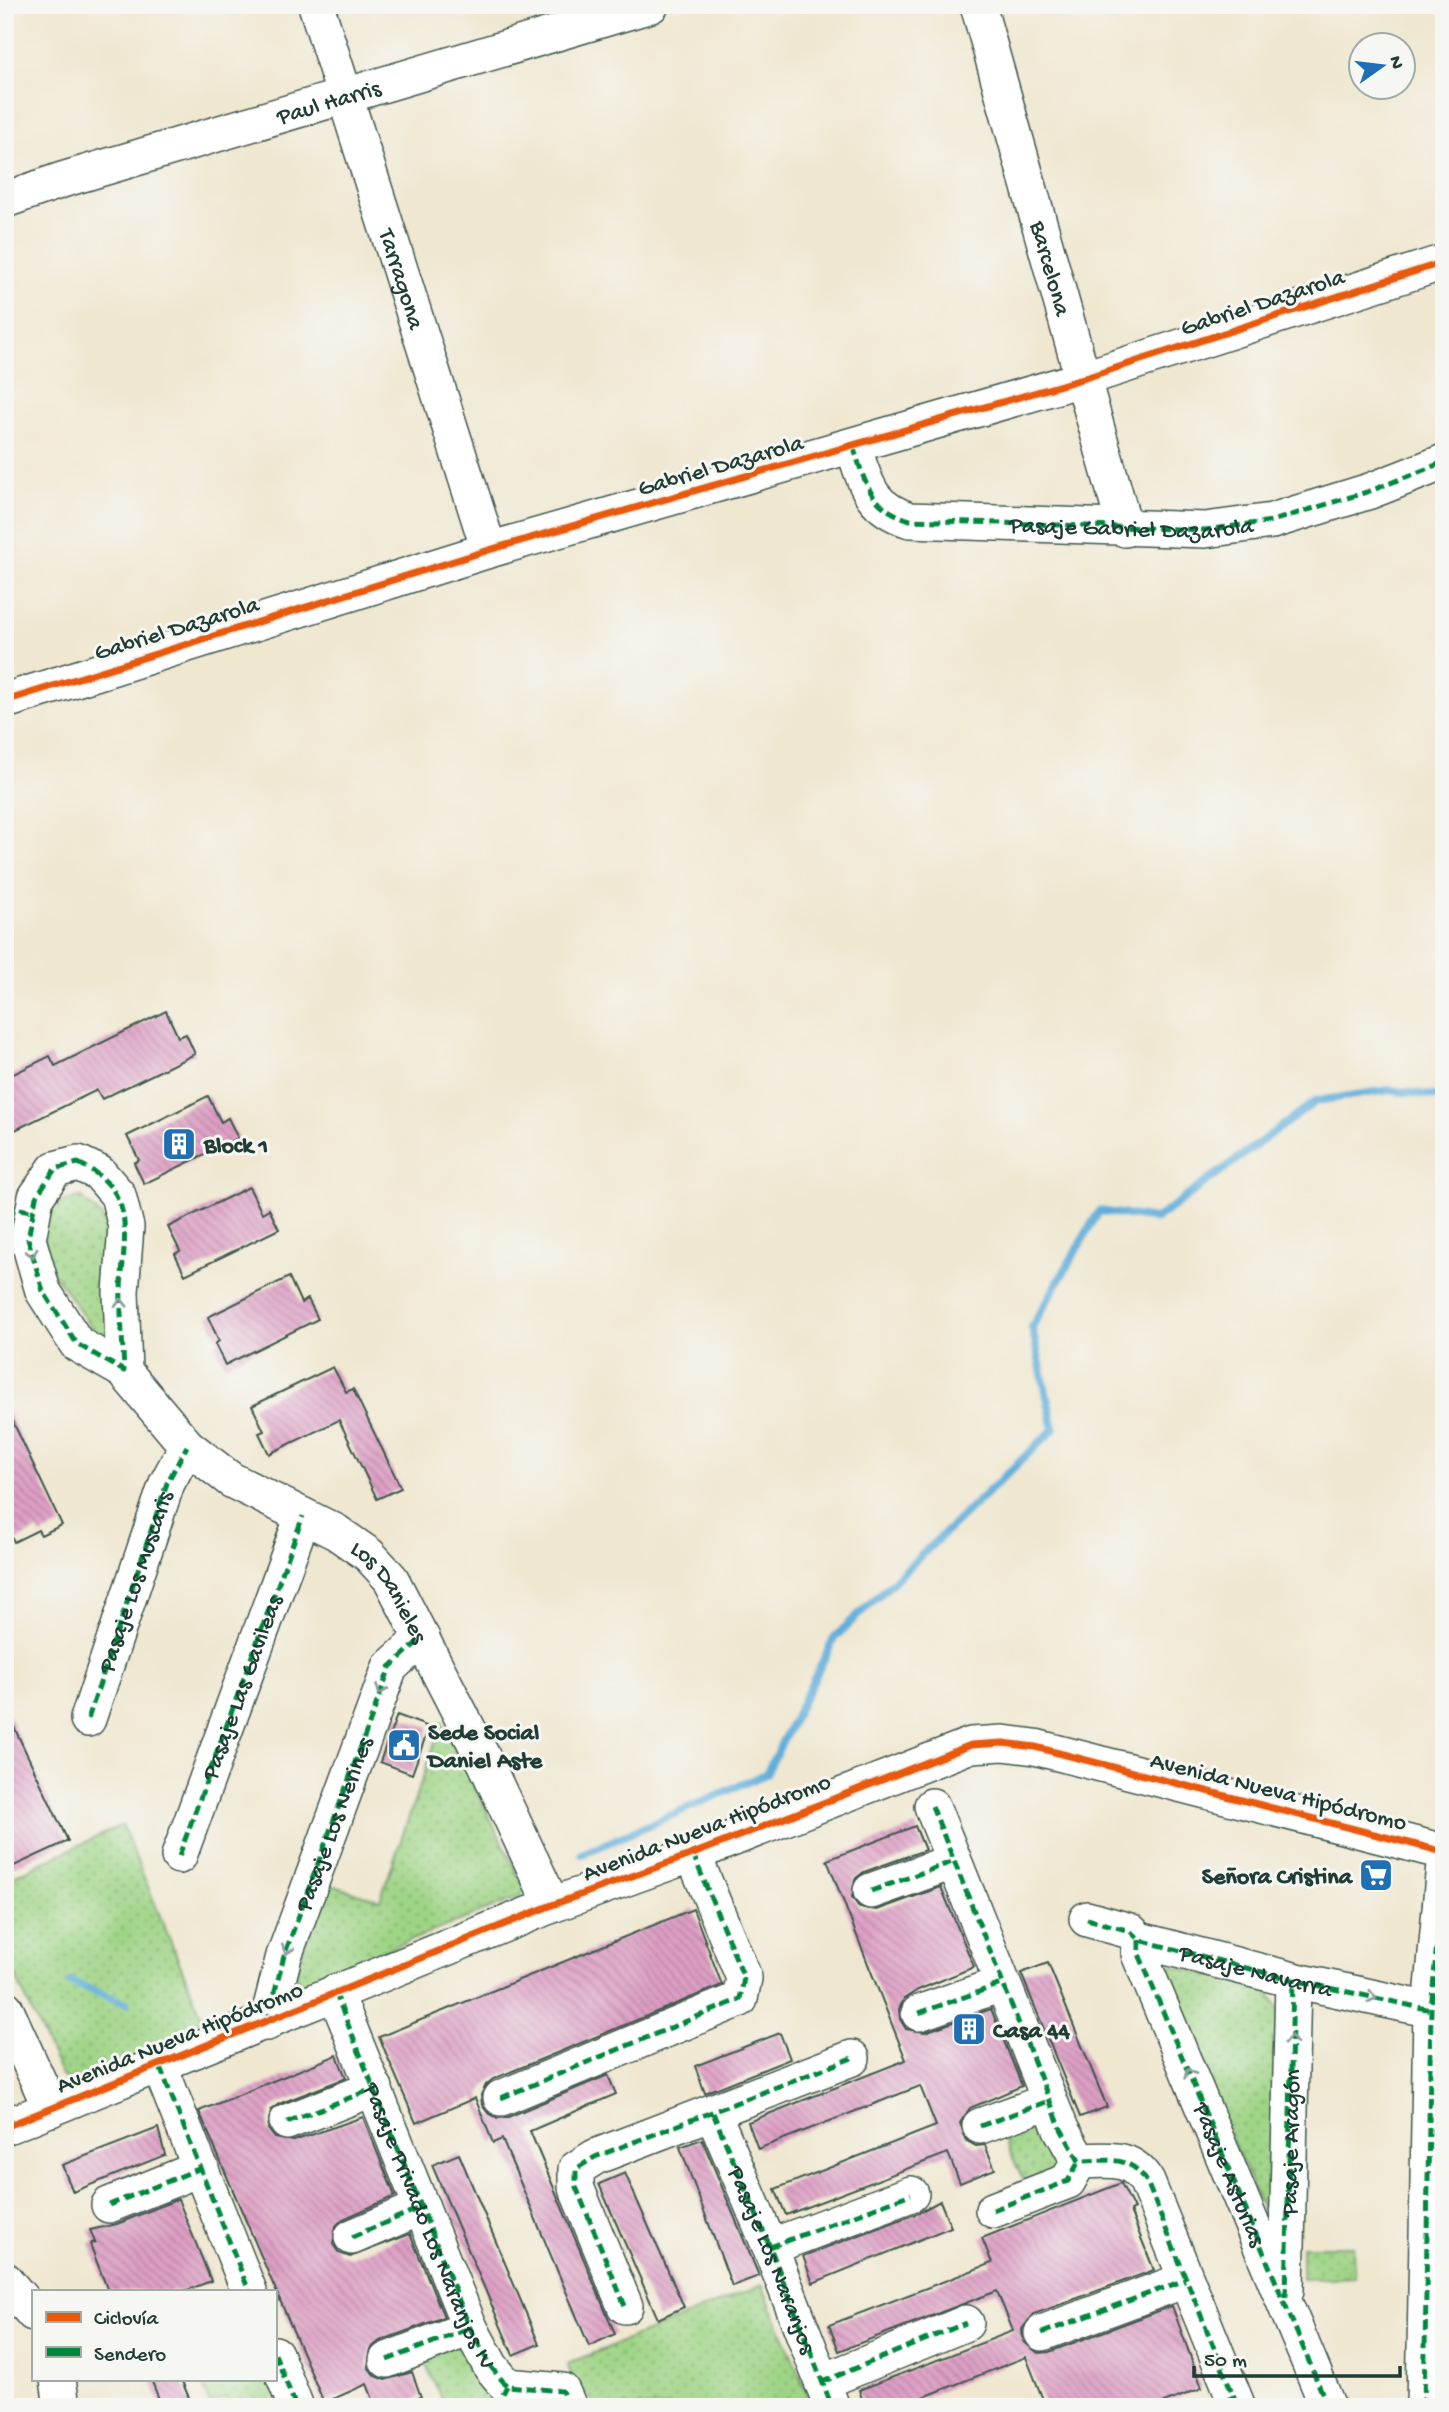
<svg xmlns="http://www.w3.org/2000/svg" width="1449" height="2412" font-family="'Gochi Hand',sans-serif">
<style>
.grass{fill:url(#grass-dots);stroke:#5e885c;stroke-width:2}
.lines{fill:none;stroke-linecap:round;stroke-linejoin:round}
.stream{stroke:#61aeda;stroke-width:8}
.building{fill:url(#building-back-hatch)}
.minor-casing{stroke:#3e564b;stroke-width:38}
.minor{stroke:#fff;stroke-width:35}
.quiet{stroke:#00873e;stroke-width:5;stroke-dasharray:10 5;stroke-linecap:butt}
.cycleway-casing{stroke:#f6f6f2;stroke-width:11}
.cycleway{stroke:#e8590c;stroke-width:7}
.oneway{stroke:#8f9e9a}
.labels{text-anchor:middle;stroke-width:6;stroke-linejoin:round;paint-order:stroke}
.street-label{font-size:24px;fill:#1f3d34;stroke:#f6f6f2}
.poi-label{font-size:24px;font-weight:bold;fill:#1f3d34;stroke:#f6f6f2;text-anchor:start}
</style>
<defs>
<pattern id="grass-dots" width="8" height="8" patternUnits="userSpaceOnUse" patternTransform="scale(1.75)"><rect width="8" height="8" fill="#9ed485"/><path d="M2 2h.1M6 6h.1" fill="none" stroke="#80ad6e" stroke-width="1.8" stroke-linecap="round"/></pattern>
<pattern id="building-back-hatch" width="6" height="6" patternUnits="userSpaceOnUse" patternTransform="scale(1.75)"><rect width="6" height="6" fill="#de9fc5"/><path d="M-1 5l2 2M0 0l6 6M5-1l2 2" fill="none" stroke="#b383a1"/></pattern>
</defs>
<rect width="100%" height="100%" fill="#f6f6f2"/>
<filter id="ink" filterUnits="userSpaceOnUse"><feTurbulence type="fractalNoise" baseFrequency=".0143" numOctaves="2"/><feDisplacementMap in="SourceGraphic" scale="14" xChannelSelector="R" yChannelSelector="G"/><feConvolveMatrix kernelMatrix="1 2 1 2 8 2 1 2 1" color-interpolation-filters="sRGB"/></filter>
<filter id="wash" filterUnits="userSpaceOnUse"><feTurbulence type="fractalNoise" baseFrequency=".00686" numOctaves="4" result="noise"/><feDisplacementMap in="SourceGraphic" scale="28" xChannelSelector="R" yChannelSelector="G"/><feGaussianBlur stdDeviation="1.57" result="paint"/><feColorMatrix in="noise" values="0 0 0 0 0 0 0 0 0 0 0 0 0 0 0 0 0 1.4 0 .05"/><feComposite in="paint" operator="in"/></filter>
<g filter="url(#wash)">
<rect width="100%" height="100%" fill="#efe7d0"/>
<g class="grass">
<path d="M81,1197l29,28 3,107 -13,8 -48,-69 -9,-39 10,-27z"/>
<path d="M442,1722l83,166 -5,9 -220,87 -5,-8 30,-93 55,17z"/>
<path d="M122,1825l88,211 -138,47 -10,-7 -57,-122v-74z"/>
<path d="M1169,1965l97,24 14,22 -3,233 -116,-268z"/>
<path d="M1041,2113l23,58 -39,14 -25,-56z"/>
<path d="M1302,2246h51l1,31 -52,2z"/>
<path d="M762,2285l51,122h-228l-18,-43z"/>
<path d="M466,2341l26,52 -6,14h-41l-23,-52z"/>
<path d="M200,2379h73l11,28h-55l-3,-9 -16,6z"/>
</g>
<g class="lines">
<g class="stream">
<path d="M582,1854l184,-80 69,-137 219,-208 -22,-102 67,-116 57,8 160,-118 73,-11 55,7"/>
<path d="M70,1982l56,21"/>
</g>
</g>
<g id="blocks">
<g class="building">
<path d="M166,1011l12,26 8,-3 9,20 -93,45 -5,-9 -92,45v-57l45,-22 5,10z"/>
<path d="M208,1096l13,26 7,-4 10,20 -94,46 -10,-21 5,-3 -12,-24z"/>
<path d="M249,1187l13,26 7,-4 10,20 -94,46 -10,-21 5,-3 -12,-24z"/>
<path d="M289,1277l12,26 7,-4 10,20 -93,46 -10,-21 4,-3 -11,-24z"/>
<path d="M333,1367l13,25 7,-3 48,99 -24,11 -38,-79 -70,34 -10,-21 5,-2 -12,-25z"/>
<path d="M5,1405l57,120 -21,10 -3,-5 -24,12 -9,-19z"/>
<path d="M5,1708l63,133 -56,26 -7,-14z"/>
<path d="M397,1715l32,12 -17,47 -32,-12z"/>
<path d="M915,1826l10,24 -61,22 -9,7 -3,18 7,10 18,3 64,-23 33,80 -56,23 -14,9 -5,10 1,10 6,10 19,3 66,-23 31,77 -52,22 -10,15 7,18 9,5 9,-1 10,24 -35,14 -12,-30 -162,62 -11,-26 161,-63 -16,-40 -162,63 -10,-27 158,-62 -79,-200z"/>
<path d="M693,1909l29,76 -229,94 -7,6 -5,10 1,10 6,8 10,5 10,-1 100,-42 8,19 -86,37 85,203 -26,12 -87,-207 -9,4 -18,-45 -59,25 -37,-86z"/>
<path d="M1048,1963l59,144 -27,10 -59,-144z"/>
<path d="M780,2033l10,26 -85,34 -10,-27z"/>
<path d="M337,2055l9,23 -67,26 -8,6 -3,19 7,9 19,3 69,-24 32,79 -52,23 -7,7 -3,18 6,9 11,4 60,-23 34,83 -64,24 -9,7 -3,19 7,9 10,4 27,-8 9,25 -26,10h-19l-9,-23 -43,19 -125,-292z"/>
<path d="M158,2128l7,27 -92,37 -11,-27z"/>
<path d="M702,2139l57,137 -27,10 -52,-139z"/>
<path d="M459,2154l80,190 -26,11 -81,-190z"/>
<path d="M625,2173l59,134 -26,12 -59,-135z"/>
<path d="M1121,2183l13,26 -4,2 24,59 -120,44 -12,15 1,12 15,12 11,-1 123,-46 30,82 -48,19h-108l-20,-50 -128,50h-33l-6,-17 154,-59 -16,-40 -158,60 -10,-26 163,-62 -10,-25z"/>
<path d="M178,2199l33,82 -26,10h-77l-18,-47 5,-2 -5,-12 27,-6z"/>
<path d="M940,2201l11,26 -138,56 -10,-27 115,-43z"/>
<path d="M151,2379h30l12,28h-31z"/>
</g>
</g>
</g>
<g filter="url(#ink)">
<use href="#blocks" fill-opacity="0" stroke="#3e564b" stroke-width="2"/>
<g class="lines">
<g class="minor-casing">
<g id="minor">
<path id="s1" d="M316,5l173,545"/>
<path id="s2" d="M978,5l147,524"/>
<path id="s3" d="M5,200l57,-20 589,-175"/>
<path d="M853,446c13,38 16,61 57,74l295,10 67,-9 98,-30 74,-29"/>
<path d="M5,701l484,-151 593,-171 362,-117"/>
<path id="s4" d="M124,1371l-3,-79 5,-65 -8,-32 -19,-22 -21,-10 -23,6 -19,28 -8,42 15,52 34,53 47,27 63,75 44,34 105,52 33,23 22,24 94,183 67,143"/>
<path d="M88,1719l79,-236 20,-37"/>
<path d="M932,1806l129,323 18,32c29,0 51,-7 68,21l91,225"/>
<path id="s5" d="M179,1856l124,-340"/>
<path d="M871,1891l81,-29"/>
<path id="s6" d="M1087,1919l43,12 9,9 154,40 138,30"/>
<path id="s7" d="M1139,1940v14l189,453"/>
<path d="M335,1992l135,336 21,39 16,19 55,5 7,16"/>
<path d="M5,2008l46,101"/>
<path d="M919,2013l82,-29"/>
<path d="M267,2023l17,-67 106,-289 32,-29"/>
<path d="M160,2067l89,224"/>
<path d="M501,2098l239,-99 4,-21 -51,-124"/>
<path d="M713,2113l57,134 62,160"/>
<path d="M287,2122l88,-34"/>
<path d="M980,2126l69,-25"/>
<path d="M5,2127l547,-222 141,-51 278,-109 32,-2 32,4 409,105"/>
<path d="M109,2205l92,-37"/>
<path d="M993,2210l75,-29 11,-20"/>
<path d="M352,2237l70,-30"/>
<path d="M770,2247l141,-53"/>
<path d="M5,2280l28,33"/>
<path id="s8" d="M1286,2290l7,-310"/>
<path d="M625,2306l-49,-119v-18l19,-12 257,-99"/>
<path d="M1042,2333l143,-53"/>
<path d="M275,2354l21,53"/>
<path d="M387,2360l83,-32"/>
<path d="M58,2379l4,28"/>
<path d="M822,2382l144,-59"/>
<path d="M1424,2407l7,-397 13,-146"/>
</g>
</g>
<use href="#minor" class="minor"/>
<g class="quiet">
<path id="s9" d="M853,446c13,38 16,61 57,74l295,10 67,-9 98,-30 74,-29"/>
<path d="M78,1163c60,28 46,71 43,126 -1,27 2,55 3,82l-47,-27 -34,-53 -15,-52 8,-42 19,-28z"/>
<path d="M5,1206l30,6"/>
<path id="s10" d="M88,1719l79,-236 20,-37"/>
<path d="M932,1806l129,323 18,32c29,0 51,-7 68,21l91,225"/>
<path d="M179,1856l124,-340"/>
<path d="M871,1891l81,-29"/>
<path d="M1087,1919l43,12 9,9 154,40 138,30"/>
<path d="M1139,1940v14l189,453"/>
<path id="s11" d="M335,1992l135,336 21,39 16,19 55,5 7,16"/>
<path d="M919,2013l82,-29"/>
<path id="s12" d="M267,2023l17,-67 106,-289 32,-29"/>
<path d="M160,2067l89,224"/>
<path d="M501,2098l239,-99 4,-21 -51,-124"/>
<path id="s13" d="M713,2113l57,134 62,160"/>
<path d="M287,2122l88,-34"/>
<path d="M980,2126l69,-25"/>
<path d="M109,2205l92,-37"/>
<path d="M993,2210l75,-29 11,-20"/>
<path d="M352,2237l70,-30"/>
<path d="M770,2247l141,-53"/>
<path d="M1286,2297l7,-317"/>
<path d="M625,2306l-49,-119v-18l19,-12 257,-99"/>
<path d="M1042,2333l143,-53"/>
<path d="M275,2354l21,53"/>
<path d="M387,2360l83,-32"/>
<path d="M822,2382l144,-59"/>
<path d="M496,2407l11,-21"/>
<path d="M1210,2407l24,-10"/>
<path d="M1424,2407l7,-397 13,-146"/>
</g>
<g class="cycleway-casing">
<g id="cycleway">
<path d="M5,701l484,-151 593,-171 362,-117"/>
<path d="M5,2127l547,-222 141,-51 278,-109 32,-2 32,4 409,105"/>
</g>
</g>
<use href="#cycleway" class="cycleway"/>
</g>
<defs><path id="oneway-chevron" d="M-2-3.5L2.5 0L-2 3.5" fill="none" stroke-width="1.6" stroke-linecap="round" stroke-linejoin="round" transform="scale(1.75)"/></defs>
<g class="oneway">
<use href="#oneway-chevron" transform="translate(32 1253) rotate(75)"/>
<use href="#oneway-chevron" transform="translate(121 1303) rotate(-92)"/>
<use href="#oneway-chevron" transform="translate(381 1690) rotate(111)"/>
<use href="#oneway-chevron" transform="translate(287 1950) rotate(109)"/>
<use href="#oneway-chevron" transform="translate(1372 1997) rotate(12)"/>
<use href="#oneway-chevron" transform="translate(1291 2040) rotate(-89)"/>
<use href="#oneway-chevron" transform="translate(1189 2073) rotate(-113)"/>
</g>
</g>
<defs>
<g id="building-square" transform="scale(1.75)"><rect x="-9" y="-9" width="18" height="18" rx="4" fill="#1f6fb2" stroke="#f6f6f2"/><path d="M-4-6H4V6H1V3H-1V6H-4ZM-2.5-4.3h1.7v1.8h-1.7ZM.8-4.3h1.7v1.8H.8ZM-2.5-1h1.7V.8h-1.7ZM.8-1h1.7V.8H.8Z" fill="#fff"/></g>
<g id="civic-square" transform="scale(1.75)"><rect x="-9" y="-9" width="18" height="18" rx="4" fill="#1f6fb2" stroke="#f6f6f2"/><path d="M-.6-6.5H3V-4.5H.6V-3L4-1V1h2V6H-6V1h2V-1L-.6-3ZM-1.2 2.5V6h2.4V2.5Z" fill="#fff"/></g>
<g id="supermarket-square" transform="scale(1.75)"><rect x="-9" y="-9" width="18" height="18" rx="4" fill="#1f6fb2" stroke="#f6f6f2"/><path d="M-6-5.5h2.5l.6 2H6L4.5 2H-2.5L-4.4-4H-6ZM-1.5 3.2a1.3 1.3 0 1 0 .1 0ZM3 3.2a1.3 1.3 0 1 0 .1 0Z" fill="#fff"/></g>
</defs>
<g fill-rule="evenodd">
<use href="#building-square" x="179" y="1144"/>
<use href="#civic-square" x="404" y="1745"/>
<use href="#supermarket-square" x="1376" y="1875"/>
<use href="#building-square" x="969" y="2029"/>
</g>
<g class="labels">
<g class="street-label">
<text dy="8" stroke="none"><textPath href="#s3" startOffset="338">Paul Harris</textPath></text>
<text dy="8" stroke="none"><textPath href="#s2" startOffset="273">Barcelona</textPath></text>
<text dy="8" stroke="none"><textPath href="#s1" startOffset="287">Tarragona</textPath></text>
<text transform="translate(1262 301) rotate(-18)" y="8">Gabriel Dazarola</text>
<text transform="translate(720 464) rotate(-16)" y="8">Gabriel Dazarola</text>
<text dy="8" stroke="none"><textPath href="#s9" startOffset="320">Pasaje Gabriel Dazarola</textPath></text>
<text transform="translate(176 627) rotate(-17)" y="8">Gabriel Dazarola</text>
<text dy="8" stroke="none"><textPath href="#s10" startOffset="145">Pasaje Los Muscaris</textPath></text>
<text dy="8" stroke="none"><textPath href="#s4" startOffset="854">Los Danieles</textPath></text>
<text dy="8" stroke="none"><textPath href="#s5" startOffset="180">Pasaje Las Gavileas</textPath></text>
<text transform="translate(1279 1790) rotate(14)" y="8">Avenida Nueva Hipódromo</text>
<text dy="8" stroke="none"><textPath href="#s12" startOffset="210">Pasaje Los Nerines</textPath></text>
<text transform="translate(706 1826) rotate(-21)" y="8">Avenida Nueva Hipódromo</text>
<text dy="8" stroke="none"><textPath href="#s6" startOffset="178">Pasaje Navarra</textPath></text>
<text transform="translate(179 2036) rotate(-22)" y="8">Avenida Nueva Hipódromo</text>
<text dy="8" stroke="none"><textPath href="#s8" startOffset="147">Pasaje Aragón</textPath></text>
<text dy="8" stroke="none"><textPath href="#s7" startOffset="252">Pasaje Asturias</textPath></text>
<text dy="8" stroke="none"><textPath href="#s11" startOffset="252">Pasaje Privado Los Naranjos IV</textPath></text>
<text dy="8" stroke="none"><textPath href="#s13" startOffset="158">Pasaje Los Naranjos</textPath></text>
</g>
<g class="poi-label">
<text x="204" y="1152">Block 1</text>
<text x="428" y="1739">Sede Social<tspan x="428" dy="28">Daniel Aste</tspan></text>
<text x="1352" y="1883" text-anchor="end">Señora Cristina</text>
<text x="993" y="2037">Casa 44</text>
</g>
</g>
<rect width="1449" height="2412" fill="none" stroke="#f6f6f2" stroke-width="28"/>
<rect x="32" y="2290" width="245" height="91" fill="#f6f6f2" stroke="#a0aca6" stroke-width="2"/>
<rect x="46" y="2312" width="35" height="10" fill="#e8590c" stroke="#a0aca6" stroke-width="2"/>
<text x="94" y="2324" font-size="21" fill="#1f3d34">Ciclovía</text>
<rect x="46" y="2347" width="35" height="10" fill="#00873e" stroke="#a0aca6" stroke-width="2"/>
<text x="94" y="2360" font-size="21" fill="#1f3d34">Sendero</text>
<g transform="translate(1382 66) rotate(76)"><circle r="33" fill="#f6f6f2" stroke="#a0aca6" stroke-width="2"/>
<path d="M0-5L12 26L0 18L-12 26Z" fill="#1f6fb2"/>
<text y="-10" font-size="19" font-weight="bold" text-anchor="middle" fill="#1f3d34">N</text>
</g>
<path d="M1194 2366v10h206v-10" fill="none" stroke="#1f3d34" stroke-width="3.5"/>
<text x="1204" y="2366" font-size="21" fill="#1f3d34" stroke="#f6f6f2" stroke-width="5" paint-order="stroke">50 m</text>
</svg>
